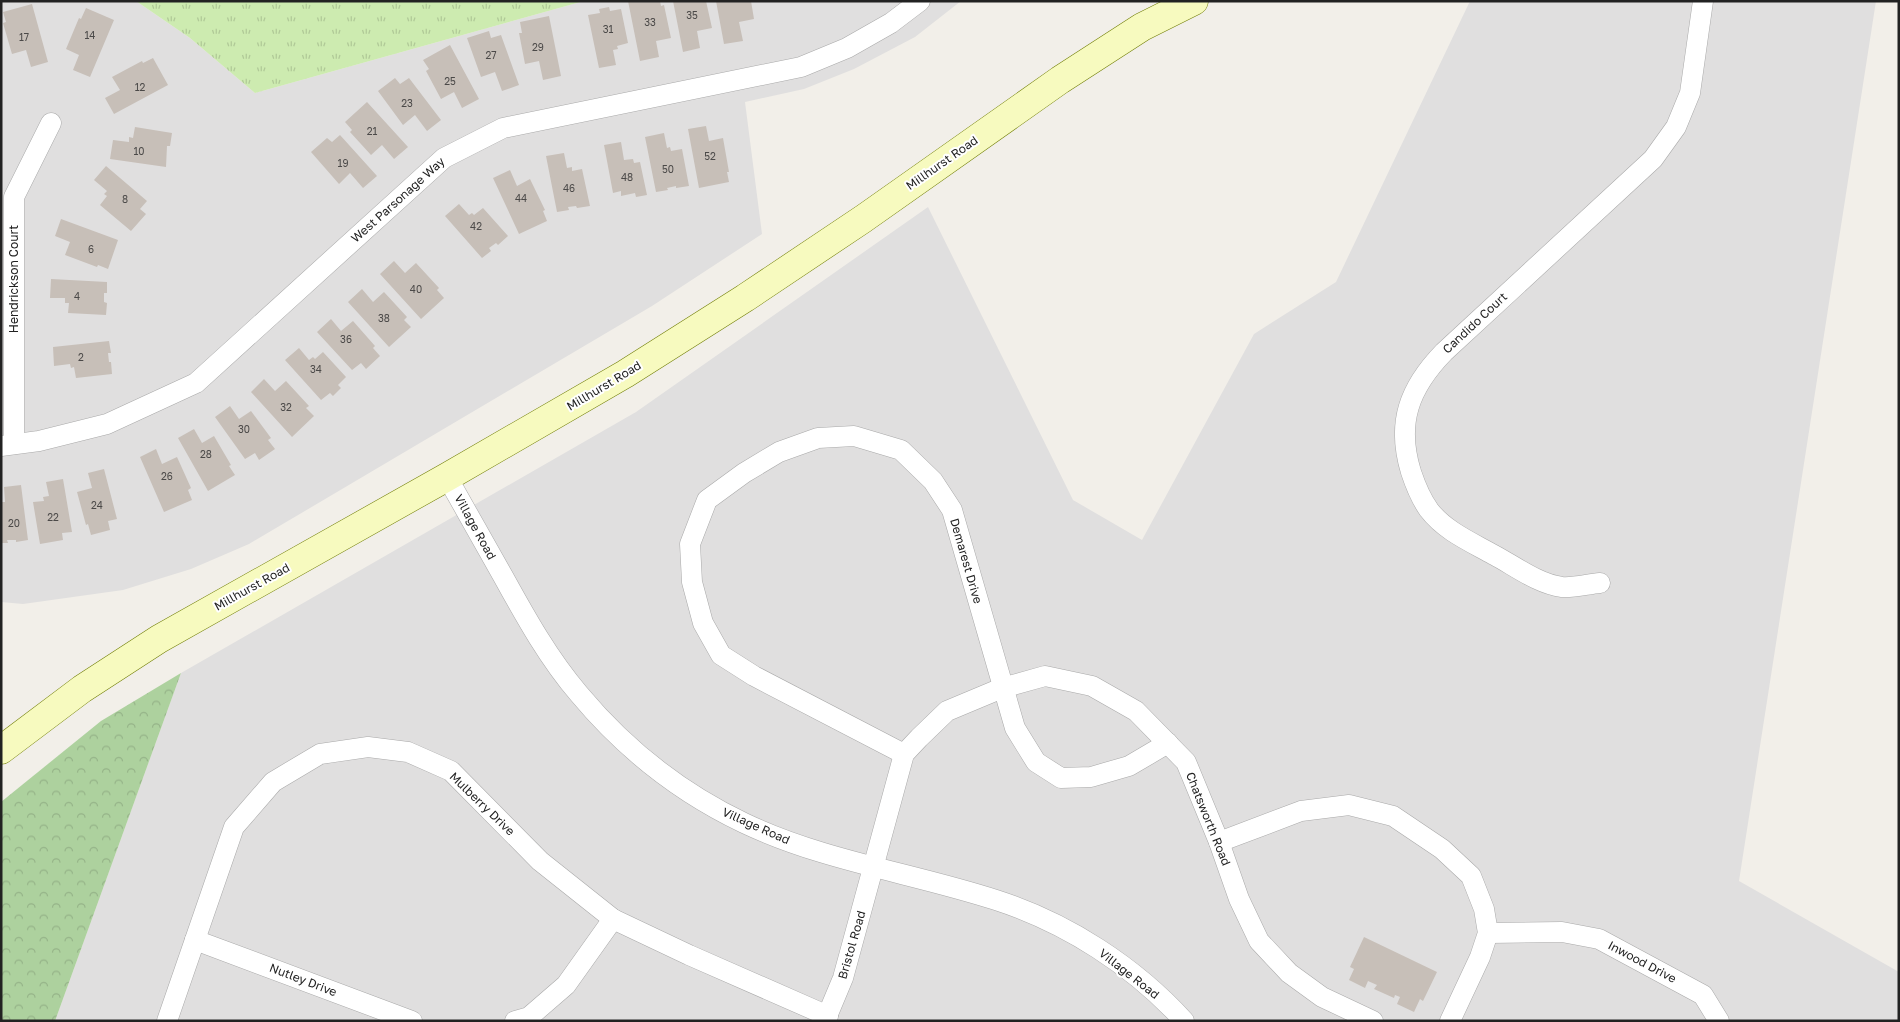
<svg xmlns="http://www.w3.org/2000/svg" width="1900" height="1022" font-family="'Golos Text',sans-serif">
<style>
.residential{fill:#e0dfdf}
.grass{fill:url(#grass-tufts)}
.forest{fill:url(#forest-crowns)}
.building{fill:#c7bfb8}
.lines{fill:none;stroke-linecap:round;stroke-linejoin:round}
.street-casing{stroke:#a9a9a9;stroke-width:21}
.secondary-casing{stroke:#707d05;stroke-width:29}
.street{stroke:#fff;stroke-width:20}
.secondary{stroke:#f7fabf;stroke-width:28}
.labels{text-anchor:middle;stroke-width:4;stroke-linejoin:round;paint-order:stroke}
.number-label{font-size:10px;fill:#4b4948}
.street-label{font-size:12px;fill:#222;stroke:#fff}
</style>
<defs>
<pattern id="grass-tufts" width="24" height="20" patternUnits="userSpaceOnUse" patternTransform="scale(1.25)"><rect width="24" height="20" fill="#cdebb0"/><path d="M3 7l-1-3M5 7V3M7 7l1-3M15 17l-1-3M17 17v-4M19 17l1-3" fill="none" stroke="#b0c997"/></pattern>
<pattern id="forest-crowns" width="20" height="18" patternUnits="userSpaceOnUse" patternTransform="scale(1.25)"><rect width="20" height="18" fill="#add19e"/><path d="M2 6a3 3 0 1 1 6 0M12 15a3 3 0 1 1 6 0" fill="none" stroke="#95b388"/></pattern>
</defs>
<rect width="100%" height="100%" fill="#f2efe9"/>
<g class="residential">
<path d="M1,1h135l54,37 65,55 329,-92h377l-46,36 -61,32 -50,20 -59,13 17,132 -110,72 -403,238 -58,25 -68,21 -100,14 -22,-2z"/>
<path d="M1470,1h406l-137,880 160,91v49h-1844l126,-348 455,-261 292,-205 145,293 69,40 112,-206 82,-52z"/>
</g>
<path class="grass" d="M136,1h448l-329,92 -65,-55z"/>
<path class="forest" d="M181,673l-126,348h-54v-219l100,-81z"/>
<g class="building">
<path d="M628,1h32l1,5 3,-1 7,33 -15,3 3,16 -19,4z"/>
<path d="M673,1h33l6,27 -15,3 3,17 -17,4z"/>
<path d="M716,1h35l3,18 -15,3 4,19 -19,3z"/>
<path d="M32,4l16,58 -17,5 -5,-17 -14,4 -9,-31 3,-1 -3,-10z"/>
<path d="M609,7l1,4 11,-2 7,34 -11,3 1,3 -5,1 3,15 -17,3 -11,-53 12,-2 -1,-4z"/>
<path d="M86,8l28,12 -24,57 -17,-7 6,-15 -13,-6 13,-31 2,1z"/>
<path d="M549,16l12,60 -18,4 -4,-19 -14,3 -6,-31h3l-2,-11z"/>
<path d="M489,31l2,7 10,-3 18,50 -17,6 -7,-19 -14,5 -14,-39z"/>
<path d="M450,45l29,54 -17,9 -8,-16 -13,7 -15,-28 3,-2 -6,-9z"/>
<path d="M153,58l15,27 -54,29 -9,-16 15,-8 -8,-13 30,-16 1,2z"/>
<path d="M395,78l5,6 9,-6 32,42 -14,11 -12,-16 -12,10 -25,-34z"/>
<path d="M367,102l41,45 -14,12 -12,-14 -11,10 -21,-23 2,-2 -7,-8z"/>
<path d="M706,126l3,15 14,-3 6,34h-2l2,10 -30,6 -11,-59z"/>
<path d="M135,127l37,6 -2,13h-3l-1,21 -56,-8 3,-19 16,2v-5l4,1z"/>
<path d="M664,133l3,15 3,-1 1,4 11,-2 7,37 -13,2v-2l-9,2 1,2 -12,2 -11,-55z"/>
<path d="M340,135l37,41 -14,12 -13,-15 -11,11 -28,-32 16,-14 5,4z"/>
<path d="M621,142l3,18 9,-1 1,4 6,-1 7,33 -11,2 -1,-4 -14,3v-5l-8,2 -9,-48z"/>
<path d="M564,153l3,15 5,-1v4l10,-2 8,37 -13,2 -1,-2 -8,1 1,3 -12,2 -11,-56z"/>
<path d="M106,166l41,35 -7,8 6,5 -15,17 -31,-26 7,-9 -3,-2 3,-3 -13,-11z"/>
<path d="M510,170l7,16 13,-7 15,31 -2,1 4,10 -28,13 -26,-56z"/>
<path d="M459,204l10,11 3,-2 2,2 9,-7 25,28 -10,9 -2,-2 -7,5 2,3 -9,7 -37,-42z"/>
<path d="M61,219l57,21 -10,29 -10,-4 -1,2 -32,-12 5,-13 -15,-6z"/>
<path d="M394,261l11,12 11,-10 23,25 -2,2 7,8 -23,21 -41,-45z"/>
<path d="M51,279l56,3v11h-3v9l3,1 -1,12 -38,-2 1,-10h-4v-5h-15z"/>
<path d="M362,289l11,13 11,-10 23,25 -3,3 7,7 -22,20 -41,-45z"/>
<path d="M331,319l10,12 12,-10 22,25 -2,2 7,8 -14,13 -5,-6 -9,7 -35,-38z"/>
<path d="M109,341l2,12h-3l1,9h2l1,12 -36,4 -2,-11 -3,1 -1,-4 -16,2 -1,-19z"/>
<path d="M299,348l10,12 4,-3 2,2 8,-7 23,25 -8,8 3,3 -8,8 -3,-3 -9,7 -36,-40z"/>
<path d="M264,379l11,12 11,-10 23,25 -3,2 8,8 -22,21 -41,-45z"/>
<path d="M230,406l9,13 12,-8 20,27 -3,2 7,9 -16,11 -4,-7 -10,6 -30,-42z"/>
<path d="M194,429l8,14 12,-7 17,29 -2,1 6,9 -27,16 -30,-53z"/>
<path d="M156,449l6,15 15,-7 14,31 -3,2 4,10 -28,12 -24,-55z"/>
<path d="M104,469l13,50 -9,2 2,9 -19,5 -3,-11 -2,1 -9,-33 15,-4 -4,-15z"/>
<path d="M63,479l9,53 -10,1 1,7 -23,4 -7,-42 11,-1 -1,-4 6,-1 -3,-14z"/>
<path d="M21,485l7,55 -12,2v-2h-9l1,3h-7v-41h4l-1,-15z"/>
<path d="M1364,937l73,35 -14,29 -3,-2 -6,13 -17,-8 3,-7 -5,-2 -1,3 -20,-9 3,-4 -9,-4 -3,7 -16,-8 5,-11 -4,-2z"/>
</g>
<g class="lines">
<g class="street-casing">
<g id="street">
<path d="M14,444v-247l37,-74"/>
<path d="M1,446l38,-5 68,-17 89,-41 248,-225 59,-30 298,-61 46,-19 44,-25 29,-22"/>
<path d="M447,477c19,34 38,67 57,101 22,40 45,81 75,116 45,54 102,99 165,129 80,38 169,50 252,77 71,23 138,66 188,121"/>
<path d="M1600,583c-12,1 -26,5 -38,4 -24,-3 -47,-21 -68,-32 -23,-13 -49,-24 -65,-45 -8,-11 -14,-26 -18,-38 -15,-49 -2,-84 33,-120l209,-193 23,-32 14,-34 13,-92"/>
<path d="M904,754l-150,-78 -33,-21 -18,-32 -11,-41 -2,-38 17,-44 37,-27 35,-21 39,-14 36,-2 47,14 32,31 19,29 63,218 21,34 25,16 30,-1 38,-11 39,-23"/>
<path d="M1219,842l82,-31 48,-6 44,11 49,33 29,27 13,33 4,24 -8,24 -30,64"/>
<path d="M1488,933l74,-1 37,7 104,56 16,26"/>
<path d="M195,940l217,81"/>
<path d="M167,1021l67,-194 39,-45 47,-28 48,-7 40,5 43,19 89,90 73,58 76,36 139,61"/>
<path d="M515,1021l14,-4 37,-32 47,-66"/>
<path d="M825,1021l18,-43 61,-224 15,-16 28,-27 55,-23 43,-12 47,10 44,25 50,51 33,80 20,57 20,42 30,32 33,24 51,24"/>
</g>
</g>
<g class="secondary-casing">
<path id="secondary" d="M1,750l81,-61 77,-50 288,-162 178,-103 120,-76 118,-79 197,-139 82,-53 52,-26"/>
</g>
<use href="#street" class="street"/>
<use href="#secondary" class="secondary"/>
</g>
<g class="labels">
<g class="number-label">
<text x="692" y="19">35</text>
<text x="650" y="26">33</text>
<text x="608" y="33">31</text>
<text x="90" y="39">14</text>
<text x="24" y="41">17</text>
<text x="538" y="51">29</text>
<text x="491" y="59">27</text>
<text x="450" y="85">25</text>
<text x="140" y="91">12</text>
<text x="407" y="107">23</text>
<text x="372" y="135">21</text>
<text x="139" y="155">10</text>
<text x="710" y="160">52</text>
<text x="343" y="167">19</text>
<text x="668" y="173">50</text>
<text x="627" y="181">48</text>
<text x="569" y="192">46</text>
<text x="521" y="202">44</text>
<text x="125" y="203">8</text>
<text x="476" y="230">42</text>
<text x="91" y="253">6</text>
<text x="416" y="293">40</text>
<text x="77" y="300">4</text>
<text x="384" y="322">38</text>
<text x="346" y="343">36</text>
<text x="81" y="361">2</text>
<text x="316" y="373">34</text>
<text x="286" y="411">32</text>
<text x="244" y="433">30</text>
<text x="206" y="458">28</text>
<text x="167" y="480">26</text>
<text x="97" y="509">24</text>
<text x="53" y="521">22</text>
<text x="14" y="527">20</text>
</g>
<g class="street-label">
<text transform="translate(942 163) rotate(-35)" y="4">Millhurst Road</text>
<text transform="translate(398 200) rotate(-42)" y="4">West Parsonage Way</text>
<text transform="translate(14 279) rotate(-90)" y="4">Hendrickson Court</text>
<text transform="translate(1475 323) rotate(-43)" y="4">Candido Court</text>
<text transform="translate(604 386) rotate(-31)" y="4">Millhurst Road</text>
<text transform="translate(475 527) rotate(61)" y="4">Village Road</text>
<text transform="translate(966 561) rotate(74)" y="4">Demarest Drive</text>
<text transform="translate(252 587) rotate(-29)" y="4">Millhurst Road</text>
<text transform="translate(482 804) rotate(44)" y="4">Mulberry Drive</text>
<text transform="translate(1208 819) rotate(68)" y="4">Chatsworth Road</text>
<text transform="translate(756 826) rotate(24)" y="4">Village Road</text>
<text transform="translate(852 945) rotate(-74)" y="4">Bristol Road</text>
<text transform="translate(1642 962) rotate(28)" y="4">Inwood Drive</text>
<text transform="translate(1129 974) rotate(38)" y="4">Village Road</text>
<text transform="translate(303 980) rotate(21)" y="4">Nutley Drive</text>
</g>
</g>
<rect width="1900" height="1022" fill="none" stroke="#222222" stroke-width="5"/>
</svg>
